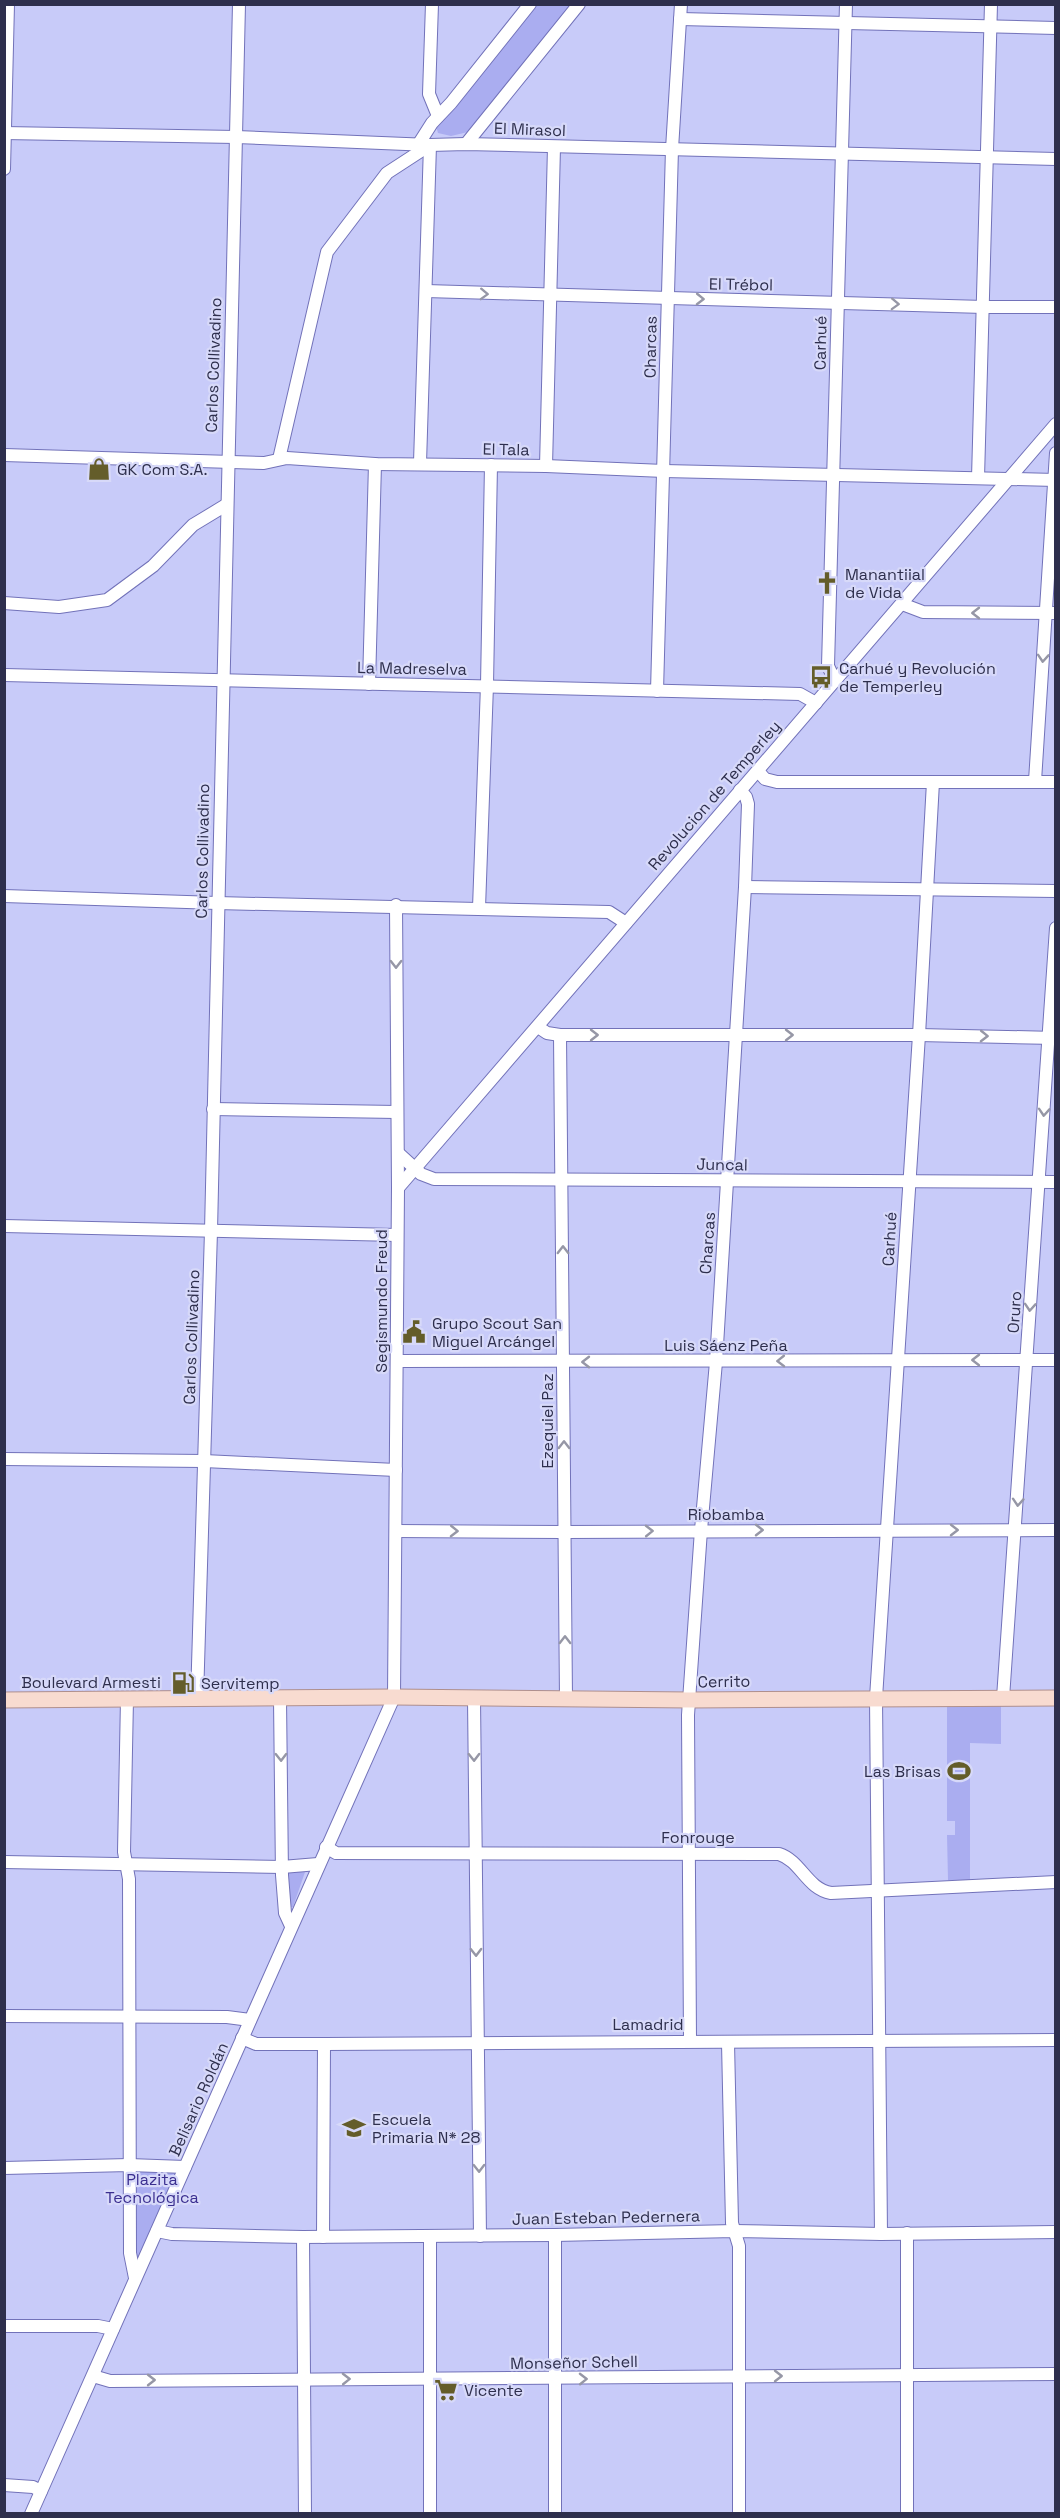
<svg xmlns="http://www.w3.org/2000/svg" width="1060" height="2518" font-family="'Space Grotesk',sans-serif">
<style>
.green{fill:#aaadf0}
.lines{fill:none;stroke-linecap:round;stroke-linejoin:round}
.minor-casing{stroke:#7272b9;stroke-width:14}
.major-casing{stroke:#af8f8d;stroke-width:17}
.minor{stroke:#fff;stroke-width:12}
.major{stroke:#f8dbd0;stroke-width:15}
.oneway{stroke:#9697a6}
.labels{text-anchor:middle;stroke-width:4.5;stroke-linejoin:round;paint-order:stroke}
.street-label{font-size:16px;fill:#2e2f4d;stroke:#d7d9f9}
.poi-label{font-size:16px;fill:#2e2f4d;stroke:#d7d9f9;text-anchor:start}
.park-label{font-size:16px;fill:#3b2f90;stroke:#d7d9f9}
</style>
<rect width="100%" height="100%" fill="#c8cbf9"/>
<g class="green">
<path d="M533,5h39l-104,127 -17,4 -13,-3 -2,-7z"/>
<path d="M1001,1704v40l-31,-1v137h-22l-1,-45h8v-14h-8v-116z"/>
<path d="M288,1872h17l-12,35h-3z"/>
<path d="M129,2165l56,2 -50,111z"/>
</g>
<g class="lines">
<g class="minor-casing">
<g id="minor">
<path d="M432,4l-3,90 9,22"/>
<path d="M680,19l376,9"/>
<path d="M4,133l232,4 194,8 36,-1 590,15"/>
<path d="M466,144l113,-140"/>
<path d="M418,145l14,-22 19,-20 79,-99"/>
<path d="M4,169l4,-165"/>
<path d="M426,291l558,16h72"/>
<path d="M4,455l260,8 23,-5 88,6 171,2 118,5 392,9"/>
<path d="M279,459l48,-207 60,-79 43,-28"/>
<path d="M420,463l10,-318"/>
<path d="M546,466l8,-319"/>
<path d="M978,478l13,-474"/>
<path d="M4,603l55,4 48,-7 46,-34 40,-41 33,-20"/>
<path d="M902,604l21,8 133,1"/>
<path d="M4,675l796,19 16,9"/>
<path d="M835,681l-7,-15 18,-662"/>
<path d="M369,684l6,-220"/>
<path d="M657,691l15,-542 9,-145"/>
<path d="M758,771l7,8 12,3h279"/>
<path d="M1035,781l21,-328"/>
<path d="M745,887l311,4"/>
<path d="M4,896l213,7 392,9 17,11"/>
<path d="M479,908l8,-223 4,-220"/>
<path d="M538,1027l9,6 13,2h359l137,3"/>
<path d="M560,1035l6,664"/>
<path d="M213,1109l184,3"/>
<path d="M398,1153l23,21 13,5 622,3"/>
<path d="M398,1188l658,-764"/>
<path d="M4,1226l393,9"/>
<path d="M397,1361l659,-1"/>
<path d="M4,1459l200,2 192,9"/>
<path d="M396,1531l168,1 492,-2"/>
<path d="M1003,1698l53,-770"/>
<path d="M127,1699l-3,153 5,27 1,374 5,25"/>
<path d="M197,1699l14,-468 28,-1227"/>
<path d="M280,1699l2,176 3,38 6,13"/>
<path d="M474,1699l6,537"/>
<path d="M326,1847l10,6 443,1c22,7 28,35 52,39l225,-11"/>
<path d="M4,1862l278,5 36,-3"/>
<path d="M4,2016l223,1 23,3"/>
<path d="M242,2038l14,6h68l732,-4"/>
<path d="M690,2040l-2,-325 13,-185 15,-168 29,-475 3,-83 -2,-7 -6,-7"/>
<path d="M728,2043l4,180 7,23v268"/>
<path d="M4,2168l125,-3 56,2"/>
<path d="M157,2231l15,3 131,3 252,-2 179,-4 147,3 175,-2"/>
<path d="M907,2233v281"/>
<path d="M881,2234l-5,-536 43,-663 14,-253"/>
<path d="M555,2235v279"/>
<path d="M430,2236v278"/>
<path d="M303,2237l2,277"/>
<path d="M323,2237l1,-193"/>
<path d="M4,2326h94l15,3"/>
<path d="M93,2376l17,5 946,-7"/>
<path d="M4,2485l29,2 8,4"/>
<path d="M31,2514l363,-817 4,-509 -2,-283"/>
</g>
</g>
<g class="major-casing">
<path id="major" d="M4,1700l390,-3 296,3 366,-2"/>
</g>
<use href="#minor" class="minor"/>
<use href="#major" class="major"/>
</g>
<defs><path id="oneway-chevron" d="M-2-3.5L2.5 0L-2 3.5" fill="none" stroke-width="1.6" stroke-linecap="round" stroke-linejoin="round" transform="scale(1.5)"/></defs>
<g class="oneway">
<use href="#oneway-chevron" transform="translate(484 294) rotate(2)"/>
<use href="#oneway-chevron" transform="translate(700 299) rotate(1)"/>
<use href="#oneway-chevron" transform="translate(895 304) rotate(2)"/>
<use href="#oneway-chevron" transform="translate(976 613) rotate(-180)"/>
<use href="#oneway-chevron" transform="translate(1043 658) rotate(94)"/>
<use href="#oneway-chevron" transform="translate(396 964) rotate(90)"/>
<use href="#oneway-chevron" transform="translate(594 1035)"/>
<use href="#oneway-chevron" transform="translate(789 1035)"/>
<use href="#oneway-chevron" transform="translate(984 1036) rotate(1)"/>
<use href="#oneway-chevron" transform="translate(1044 1112) rotate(94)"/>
<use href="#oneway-chevron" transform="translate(563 1250) rotate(-90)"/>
<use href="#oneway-chevron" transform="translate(1030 1307) rotate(94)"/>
<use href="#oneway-chevron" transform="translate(976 1360) rotate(180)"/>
<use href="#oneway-chevron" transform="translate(781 1361) rotate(179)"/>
<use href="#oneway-chevron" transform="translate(586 1362) rotate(-180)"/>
<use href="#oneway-chevron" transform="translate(564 1445) rotate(-90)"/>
<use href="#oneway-chevron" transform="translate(1018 1502) rotate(94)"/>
<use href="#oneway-chevron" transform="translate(759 1530)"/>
<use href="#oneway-chevron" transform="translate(954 1530)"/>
<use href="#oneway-chevron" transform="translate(454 1531) rotate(1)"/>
<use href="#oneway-chevron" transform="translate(649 1531) rotate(-1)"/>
<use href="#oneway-chevron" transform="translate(565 1640) rotate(-90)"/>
<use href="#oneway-chevron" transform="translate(281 1757) rotate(89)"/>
<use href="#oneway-chevron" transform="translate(474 1757) rotate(89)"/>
<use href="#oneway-chevron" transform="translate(476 1952) rotate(89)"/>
<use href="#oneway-chevron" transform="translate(479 2168) rotate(89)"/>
<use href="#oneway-chevron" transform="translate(778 2376)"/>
<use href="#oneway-chevron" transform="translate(346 2379) rotate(-1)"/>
<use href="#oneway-chevron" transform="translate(583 2379) rotate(-1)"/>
<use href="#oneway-chevron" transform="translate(151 2380)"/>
</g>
<defs>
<g id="shop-bare" transform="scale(1.8)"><path d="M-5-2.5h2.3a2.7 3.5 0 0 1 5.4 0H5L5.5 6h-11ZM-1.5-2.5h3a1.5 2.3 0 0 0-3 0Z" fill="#645d2a" stroke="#d7d9f9" stroke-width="2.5" paint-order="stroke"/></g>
<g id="church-bare" transform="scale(1.8)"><path d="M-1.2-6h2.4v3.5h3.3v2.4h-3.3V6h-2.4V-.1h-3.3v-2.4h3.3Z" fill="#645d2a" stroke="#d7d9f9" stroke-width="2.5" paint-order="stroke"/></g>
<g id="bus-bare" transform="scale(1.8)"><path d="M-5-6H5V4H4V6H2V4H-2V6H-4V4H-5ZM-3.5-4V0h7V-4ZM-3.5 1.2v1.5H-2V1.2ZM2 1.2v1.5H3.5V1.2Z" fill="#645d2a" stroke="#d7d9f9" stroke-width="2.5" paint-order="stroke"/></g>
<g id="civic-bare" transform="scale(1.8)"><path d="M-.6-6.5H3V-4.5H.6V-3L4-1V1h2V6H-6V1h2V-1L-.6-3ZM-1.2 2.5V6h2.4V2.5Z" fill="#645d2a" stroke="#d7d9f9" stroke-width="2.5" paint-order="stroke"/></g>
<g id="fuel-bare" transform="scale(1.8)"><path d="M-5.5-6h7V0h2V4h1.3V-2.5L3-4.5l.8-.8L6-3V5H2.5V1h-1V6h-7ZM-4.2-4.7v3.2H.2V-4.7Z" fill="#645d2a" stroke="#d7d9f9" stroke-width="2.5" paint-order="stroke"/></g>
<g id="stadium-bare" transform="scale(1.8)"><path d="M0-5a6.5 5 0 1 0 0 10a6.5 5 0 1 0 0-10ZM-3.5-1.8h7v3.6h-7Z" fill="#645d2a" stroke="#d7d9f9" stroke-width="2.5" paint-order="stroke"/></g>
<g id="school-bare" transform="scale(1.8)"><path d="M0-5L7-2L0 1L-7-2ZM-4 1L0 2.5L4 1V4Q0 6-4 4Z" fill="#645d2a" stroke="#d7d9f9" stroke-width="2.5" paint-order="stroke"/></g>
<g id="supermarket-bare" transform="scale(1.8)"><path d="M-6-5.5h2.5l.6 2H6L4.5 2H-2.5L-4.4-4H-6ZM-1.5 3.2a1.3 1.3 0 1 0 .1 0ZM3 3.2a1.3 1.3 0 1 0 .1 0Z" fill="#645d2a" stroke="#d7d9f9" stroke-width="2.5" paint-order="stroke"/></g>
</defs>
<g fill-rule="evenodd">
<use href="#shop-bare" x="99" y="469"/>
<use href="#church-bare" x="827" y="583"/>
<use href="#bus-bare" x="821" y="677"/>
<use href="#civic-bare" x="414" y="1332"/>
<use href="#fuel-bare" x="183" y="1683"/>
<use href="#stadium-bare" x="959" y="1771"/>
<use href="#school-bare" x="354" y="2128"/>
<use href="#supermarket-bare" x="446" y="2390"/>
</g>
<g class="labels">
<g class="street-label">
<text transform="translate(530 129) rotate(2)" y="6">El Mirasol</text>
<text transform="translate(741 284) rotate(1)" y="6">El Trébol</text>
<text transform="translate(820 343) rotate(-89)" y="6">Carhué</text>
<text transform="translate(650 347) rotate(-89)" y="6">Charcas</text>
<text transform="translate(213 365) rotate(-88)" y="6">Carlos Collivadino</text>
<text transform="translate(506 449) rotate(1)" y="6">El Tala</text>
<text transform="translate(412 668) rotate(1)" y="6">La Madreselva</text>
<text transform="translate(714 795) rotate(-49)" y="6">Revolucion de Temperley</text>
<text transform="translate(202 851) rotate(-89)" y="6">Carlos Collivadino</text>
<text transform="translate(722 1164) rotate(1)" y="6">Juncal</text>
<text transform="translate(889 1239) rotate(-87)" y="6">Carhué</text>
<text transform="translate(707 1243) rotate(-86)" y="6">Charcas</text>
<text transform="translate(381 1301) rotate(-90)" y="6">Segismundo Freud</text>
<text transform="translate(1014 1312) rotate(-86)" y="6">Oruro</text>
<text transform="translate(191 1337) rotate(-88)" y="6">Carlos Collivadino</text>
<text x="726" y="1351">Luis Sáenz Peña</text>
<text transform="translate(547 1421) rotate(-90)" y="6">Ezequiel Paz</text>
<text x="726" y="1520">Riobamba</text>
<text transform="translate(724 1681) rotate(-1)" y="6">Cerrito</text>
<text x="91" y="1688">Boulevard Armesti</text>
<text x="698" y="1843">Fonrouge</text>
<text x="648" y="2030">Lamadrid</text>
<text transform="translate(198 2099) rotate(-66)" y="6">Belisario Roldán</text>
<text transform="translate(606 2217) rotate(-1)" y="6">Juan Esteban Pedernera</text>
<text transform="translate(574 2362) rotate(-1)" y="6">Monseñor Schell</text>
</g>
<g class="poi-label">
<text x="117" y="475">GK Com S.A.</text>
<text x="845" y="580">Manantiial<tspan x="845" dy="18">de Vida</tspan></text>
<text x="839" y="674">Carhué y Revolución<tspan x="839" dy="18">de Temperley</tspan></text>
<text x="432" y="1329">Grupo Scout San<tspan x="432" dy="18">Miguel Arcángel</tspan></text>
<text x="201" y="1689">Servitemp</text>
<text x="941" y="1777" text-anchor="end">Las Brisas</text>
<text x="372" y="2125">Escuela<tspan x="372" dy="18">Primaria N* 28</tspan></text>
<text x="464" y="2396">Vicente</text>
</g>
<g class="park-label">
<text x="152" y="2185">Plazita<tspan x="152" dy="18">Tecnológica</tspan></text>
</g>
</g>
<rect width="1060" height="2518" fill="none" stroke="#2e2f4d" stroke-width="12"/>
</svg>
